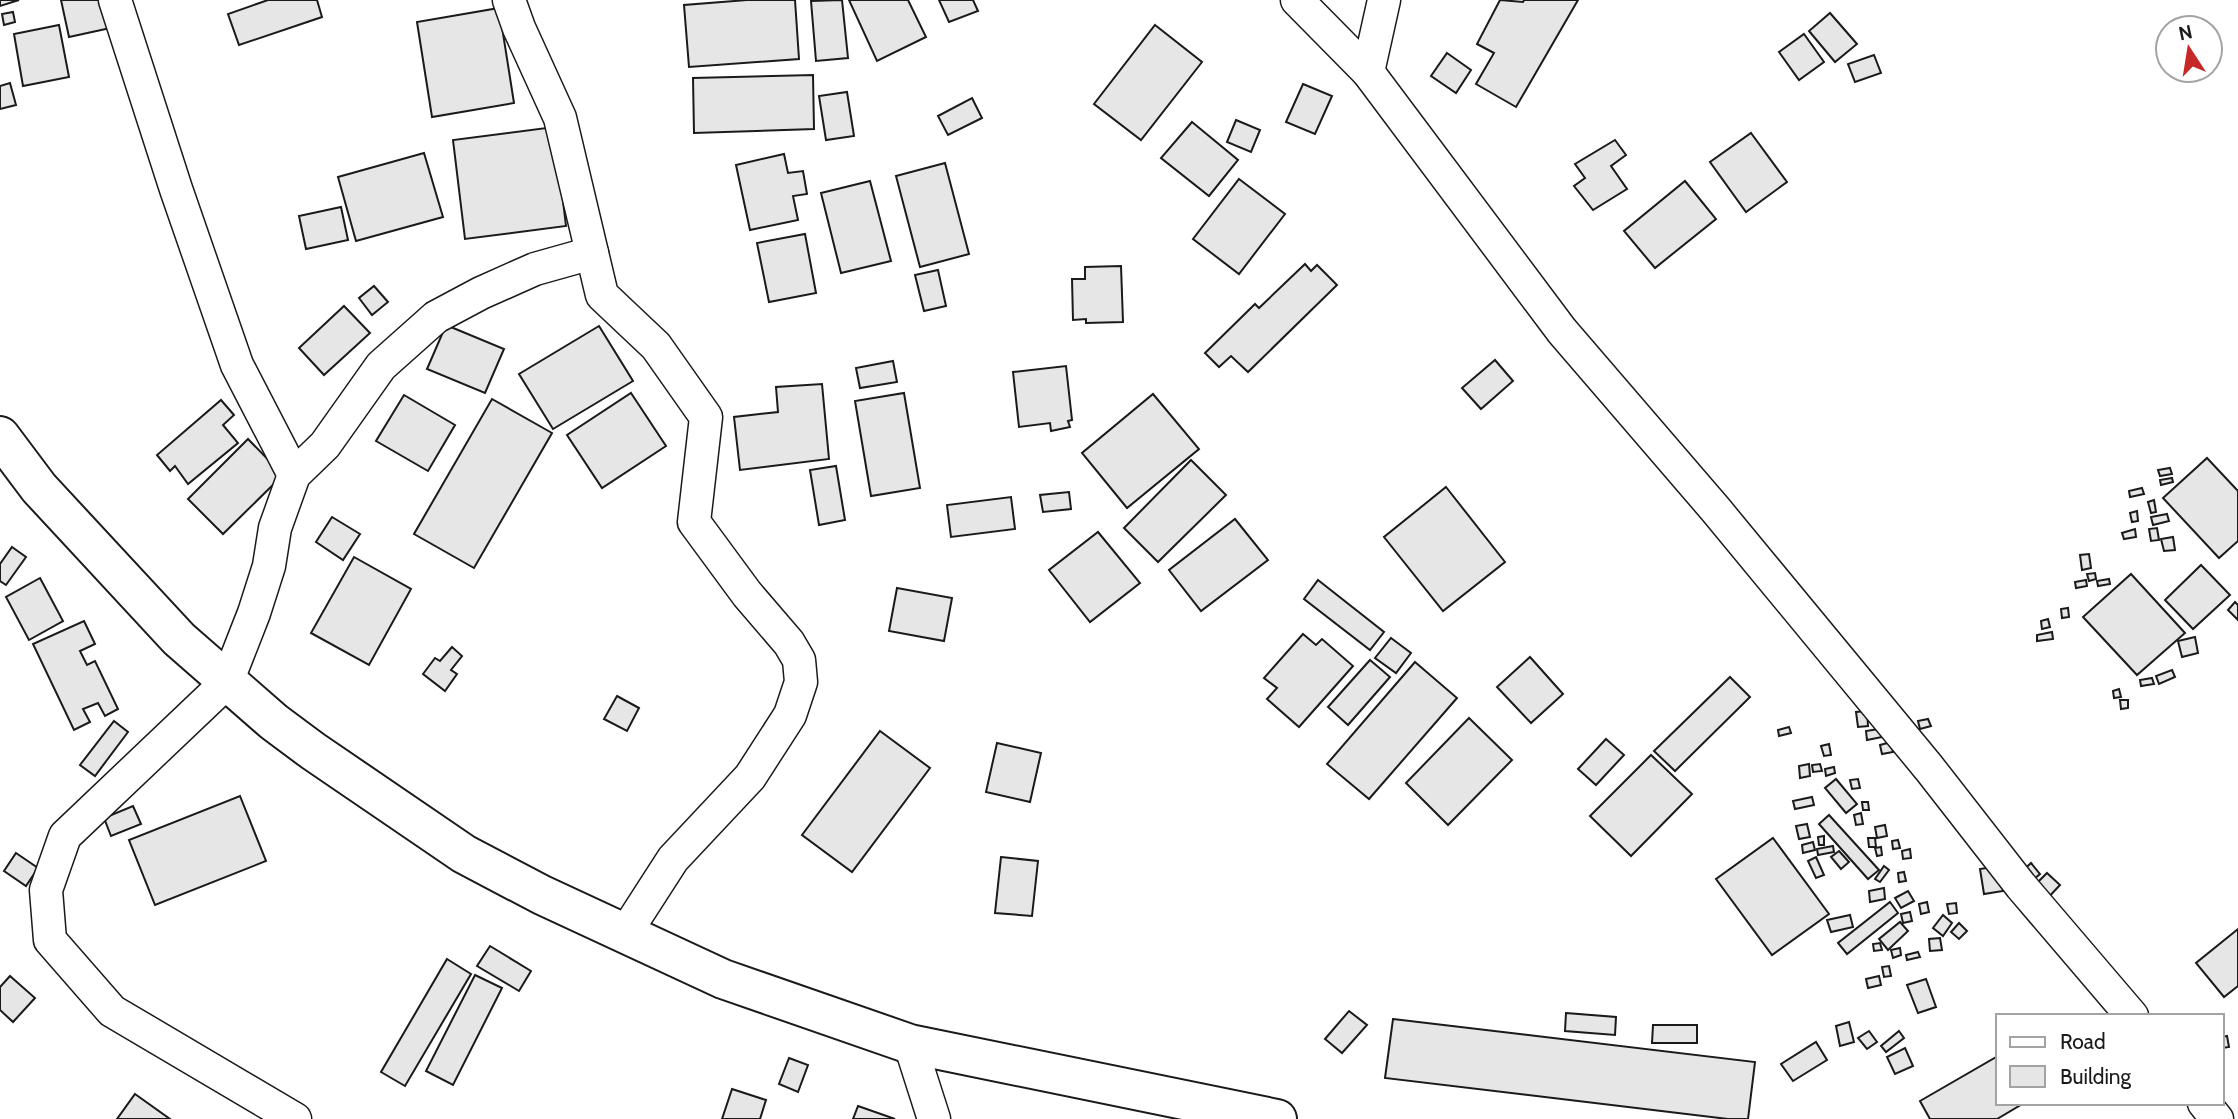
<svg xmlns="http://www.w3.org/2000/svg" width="2238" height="1119" font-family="Cabin,sans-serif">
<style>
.building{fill:#e6e6e6;stroke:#1a1a1a;stroke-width:2}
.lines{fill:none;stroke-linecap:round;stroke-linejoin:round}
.minor-casing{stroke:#1a1a1a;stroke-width:35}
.tertiary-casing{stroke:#1a1a1a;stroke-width:42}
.minor{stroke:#fff;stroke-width:32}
.tertiary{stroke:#fff;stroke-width:38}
</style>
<rect width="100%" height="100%" fill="#fff"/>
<g class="building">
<path d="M0,0h19l-19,6z"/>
<path d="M61,0h48l6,27 -46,10z"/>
<path d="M268,0h49l5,17 -83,28 -11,-31z"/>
<path d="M747,0h48l4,59 -110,8 -5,-62z"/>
<path d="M842,0l6,58 -32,3 -5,-60z"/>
<path d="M849,0h59l18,37 -49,24z"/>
<path d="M939,0h34l5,11 -29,11z"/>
<path d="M1500,0l23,2 1,-2h54l-62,107 -40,-23 18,-31 -17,-9z"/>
<path d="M499,8l15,95 -82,14 -15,-95z"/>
<path d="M13,12l2,10 -11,3 -2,-11z"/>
<path d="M1830,13l27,31 -22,18 -26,-31z"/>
<path d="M59,25l10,52 -46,9 -9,-52z"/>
<path d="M1155,25l47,37 -61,78 -47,-36z"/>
<path d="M1804,34l20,28 -25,18 -20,-28z"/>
<path d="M1447,53l24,17 -15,23 -25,-17z"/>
<path d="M1874,55l7,18 -26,9 -7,-18z"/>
<path d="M813,75l1,54 -120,4 -1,-55z"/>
<path d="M10,83l6,22 -16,4v-23z"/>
<path d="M1303,84l29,12 -17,38 -29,-12z"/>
<path d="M847,92l7,44 -28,4 -7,-44z"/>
<path d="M972,98l10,20 -34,17 -10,-19z"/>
<path d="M1236,120l24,10 -9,22 -24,-10z"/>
<path d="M1192,122l46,38 -29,36 -48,-38z"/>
<path d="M554,127l12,99 -101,13 -12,-99z"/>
<path d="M1751,133l36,49 -41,30 -36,-50z"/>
<path d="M1615,140l11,15 -15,11 16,23 -34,21 -19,-24 11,-8 -10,-14z"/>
<path d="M424,153l19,64 -87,24 -18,-64z"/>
<path d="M784,154l4,19 15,-2 4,23 -14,2 5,24 -48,10 -14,-65z"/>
<path d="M945,163l24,91 -49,13 -24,-91z"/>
<path d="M1239,179l46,35 -46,60 -46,-35z"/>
<path d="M870,181l21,80 -50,12 -20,-80z"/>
<path d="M1685,181l31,38 -61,49 -31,-37z"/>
<path d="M341,207l7,33 -42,9 -7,-33z"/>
<path d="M805,234l11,59 -47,9 -12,-59z"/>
<path d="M1305,264l6,7 6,-6 20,20 -89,87 -17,-16 -12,11 -14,-14 50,-49 4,4z"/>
<path d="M1121,266l2,56 -37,1v-4l-13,1 -1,-41h13v-12z"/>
<path d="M938,270l8,36 -22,5 -9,-36z"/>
<path d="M374,286l14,16 -16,13 -13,-17z"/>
<path d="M344,306l26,27 -46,42 -25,-27z"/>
<path d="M446,325l58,24 -19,44 -58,-24z"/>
<path d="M599,326l34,55 -80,48 -34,-55z"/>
<path d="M1495,360l18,21 -32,28 -19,-21z"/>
<path d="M893,361l4,21 -37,6 -4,-20z"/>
<path d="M1066,366l6,54 -4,1 2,6 -19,4 -1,-8 -31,4 -6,-55z"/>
<path d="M822,384l7,75 -89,11 -6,-53 44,-5 -2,-25z"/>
<path d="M631,393l35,53 -64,42 -35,-53z"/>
<path d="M904,393l16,95 -49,8 -16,-95z"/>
<path d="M1153,394l46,55 -72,59 -45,-55z"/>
<path d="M404,395l51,30 -27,46 -52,-30z"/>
<path d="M492,399l60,34 -78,135 -60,-34z"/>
<path d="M221,400l13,15 -11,10 15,18 -50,41 -13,-18 -5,5 -13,-16z"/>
<path d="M248,439l35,36 -60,59 -35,-35z"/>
<path d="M2207,458l31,33v50l-19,17 -56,-60z"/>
<path d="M1191,460l35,35 -68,67 -34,-34z"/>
<path d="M836,466l9,54 -26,5 -9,-55z"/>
<path d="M2170,468l2,6 -12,2 -2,-6z"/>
<path d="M2172,478l1,4 -12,3 -1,-5z"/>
<path d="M1446,487l59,75 -62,49 -59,-74z"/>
<path d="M2142,488l2,6 -14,3 -1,-6z"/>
<path d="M1069,492l2,17 -28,3 -3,-17z"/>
<path d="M1011,497l4,32 -64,8 -4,-32z"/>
<path d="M2154,500l2,12 -5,1 -3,-11z"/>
<path d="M2137,511l1,10 -6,1 -2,-9z"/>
<path d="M2167,514l2,7 -16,4 -2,-8z"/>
<path d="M332,517l28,17 -17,26 -27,-18z"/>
<path d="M1235,519l33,41 -67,51 -32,-41z"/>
<path d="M2157,528l2,12 -8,1 -2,-12z"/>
<path d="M2135,529l1,8 -12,2 -2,-6z"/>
<path d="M1098,532l42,51 -50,39 -41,-52z"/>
<path d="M2173,537l2,13 -11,1 -3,-12z"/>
<path d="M12,547l14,10 -20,28 -6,-4v-17z"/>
<path d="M2089,554l2,14 -9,2 -2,-15z"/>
<path d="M354,557l57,32 -42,76 -58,-32z"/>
<path d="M2201,565l29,30 -37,34 -28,-29z"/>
<path d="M2095,573l1,6 -7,2 -2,-7z"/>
<path d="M2131,574l54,59 -48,42 -54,-58z"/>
<path d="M40,578l23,43 -34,19 -23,-43z"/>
<path d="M2109,579l1,5 -12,2 -1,-5z"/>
<path d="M1318,580l66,52 -14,18 -66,-51z"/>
<path d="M2086,580l1,6 -11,2 -1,-6z"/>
<path d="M897,588l55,10 -8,43 -55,-10z"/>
<path d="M2235,602l3,3v15l-10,-10z"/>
<path d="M2068,608l1,9 -7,1 -1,-9z"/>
<path d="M2048,619l2,8 -8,2 -1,-8z"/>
<path d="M84,621l11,23 -15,7 7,14 8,-4 23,48 -13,7 -7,-13 -15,6 7,13 -16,8 -41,-86z"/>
<path d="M2052,632l1,7 -16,2v-6z"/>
<path d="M1303,634l13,11 6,-6 31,27 -54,61 -32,-28 10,-11 -13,-10z"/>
<path d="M2195,637l3,16 -16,4 -4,-16z"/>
<path d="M1391,638l20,15 -15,20 -21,-15z"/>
<path d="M452,647l10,9 -11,14 6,4 -12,17 -22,-17 12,-16 5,3z"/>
<path d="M1530,657l33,37 -32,29 -34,-36z"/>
<path d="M1370,660l20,17 -42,48 -20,-18z"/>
<path d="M1415,662l42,36 -88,101 -42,-35z"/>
<path d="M2172,670l3,7 -16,7 -3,-8z"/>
<path d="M1730,677l20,20 -75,74 -21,-20z"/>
<path d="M2152,678l2,6 -13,2 -1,-6z"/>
<path d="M2119,689l2,8 -7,1 -1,-7z"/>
<path d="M617,696l22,12 -12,23 -23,-12z"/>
<path d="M2120,700h8v8l-7,1z"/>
<path d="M1867,711l1,15 -10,1 -2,-15z"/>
<path d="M1469,718l43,42 -64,65 -42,-42z"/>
<path d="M1928,719l3,7 -11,3 -2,-8z"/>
<path d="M114,721l14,11 -33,44 -15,-11z"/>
<path d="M1789,727l2,6 -12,3 -1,-6z"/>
<path d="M1885,728l2,8 -20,4 -1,-9z"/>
<path d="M880,731l50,37 -78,104 -50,-37z"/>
<path d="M1606,739l18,16 -28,30 -18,-16z"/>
<path d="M1891,742l2,10 -11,2 -2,-9z"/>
<path d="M997,743l44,10 -11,49 -44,-10z"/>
<path d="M1829,744l2,11 -7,1 -3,-10z"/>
<path d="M1651,755l41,39 -61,62 -41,-40z"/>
<path d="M1809,764l1,12 -10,2 -1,-12z"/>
<path d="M1820,764l2,7 -9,1 -1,-7z"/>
<path d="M1834,767l1,6 -9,3 -1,-7z"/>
<path d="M1836,779l21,25 -11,9 -21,-25z"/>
<path d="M1858,779l2,9 -8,1 -2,-9z"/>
<path d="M240,796l26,65 -111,44 -26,-65z"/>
<path d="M1812,797l2,8 -19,4 -2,-8z"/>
<path d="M1862,802h6l1,8h-6z"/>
<path d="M133,806l8,18 -30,12 -7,-18z"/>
<path d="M1861,813l2,11 -7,1 -2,-10z"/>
<path d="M1829,815l50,55 -11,9 -49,-55z"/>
<path d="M1807,824l3,13 -11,2 -3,-13z"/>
<path d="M1885,825l2,11 -10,2 -2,-11z"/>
<path d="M1824,836v9h-5l-1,-8z"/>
<path d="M1773,838l56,76 -57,41 -56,-76z"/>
<path d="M1868,838h7l1,9h-7z"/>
<path d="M1898,840l2,8 -7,1 -1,-8z"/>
<path d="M1813,842l2,8 -12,3 -1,-8z"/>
<path d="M1833,846l1,6 -16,3 -1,-6z"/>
<path d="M1881,847l1,8 -5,1 -2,-8z"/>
<path d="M1910,849l1,9 -8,1 -1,-8z"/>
<path d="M1839,851l10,11 -8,7 -10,-12z"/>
<path d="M16,853l22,15 -12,18 -22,-15z"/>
<path d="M1001,857l37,4 -6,55 -37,-3z"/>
<path d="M1816,857l8,18 -8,3 -8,-17z"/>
<path d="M2031,863l9,11 -12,10 -9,-10z"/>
<path d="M1884,866l5,4 -9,12 -5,-3z"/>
<path d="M1999,866l4,25 -19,3 -4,-25z"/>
<path d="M1904,872l2,9 -7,1 -1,-9z"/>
<path d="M2047,873l13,12 -15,16 -13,-13z"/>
<path d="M1884,888l1,11 -15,3 -1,-11z"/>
<path d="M1908,891l6,10 -13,7 -6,-10z"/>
<path d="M1890,902l8,11 -51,41 -9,-11z"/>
<path d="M1927,902l2,10 -8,2 -2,-10z"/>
<path d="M1956,903l1,10 -8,1 -2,-10z"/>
<path d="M1910,912l2,9 -9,2 -2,-9z"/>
<path d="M1850,915l3,12 -22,5 -4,-12z"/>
<path d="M1943,915l9,8 -9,13 -10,-8z"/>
<path d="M1900,922l8,9 -20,19 -9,-11z"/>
<path d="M1959,923l8,8 -8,8 -8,-7z"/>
<path d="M2238,929v57l-14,11 -28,-34z"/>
<path d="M1940,938l2,12 -12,1 -1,-12z"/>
<path d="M1880,943l2,7 -8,1 -1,-7z"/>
<path d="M490,946l41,25 -12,20 -42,-25z"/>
<path d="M1900,948l1,7 -8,3 -2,-8z"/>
<path d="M1918,952l2,5 -13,3 -1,-5z"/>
<path d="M447,959l24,15 -66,112 -24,-14z"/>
<path d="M1889,966l2,10 -7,1 -2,-10z"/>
<path d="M475,975l27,13 -49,97 -27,-14z"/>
<path d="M10,976l25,22 -22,24 -13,-12v-23z"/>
<path d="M1879,976l2,9 -13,3 -2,-9z"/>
<path d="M1926,979l10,28 -18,6 -11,-28z"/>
<path d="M1349,1011l18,14 -25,28 -17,-14z"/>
<path d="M1566,1013l50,4 -1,18 -50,-4z"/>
<path d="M1393,1019l362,43 -7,57h-20l-343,-41z"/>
<path d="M1849,1022l5,20 -14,4 -4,-20z"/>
<path d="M1653,1025h44v18h-45z"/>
<path d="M1869,1031l8,11 -10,7 -9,-11z"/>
<path d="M1899,1031l5,7 -18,14 -5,-6z"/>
<path d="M2227,1036l2,11 -7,1v-11z"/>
<path d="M1816,1042l11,18 -34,21 -12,-17z"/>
<path d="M1905,1048l8,18 -18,8 -8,-17z"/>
<path d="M1998,1056v47h26l-27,16h-67l-10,-18z"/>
<path d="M789,1058l19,7 -10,27 -19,-8z"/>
<path d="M732,1089l34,11 -6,19h-38z"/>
<path d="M135,1094l35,25h-53z"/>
<path d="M858,1106l37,13h-42z"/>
</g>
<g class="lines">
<g class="minor-casing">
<g id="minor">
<path d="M115,0l61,189 61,176 57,110"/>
<path d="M509,0l10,28 41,90 42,177 54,51 50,71 -12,105 53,72 42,49 10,17 2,22 -11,33 -40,62 -77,82 -49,76"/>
<path d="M1297,0l71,72 194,259 154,179 213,258 92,118 111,130"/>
<path d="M1368,72l16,-72"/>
<path d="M910,1044l24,75"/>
<path d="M2204,1103l13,16"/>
<path d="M295,1119l-183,-108 -62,-71 -4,-50 19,-54 162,-154 27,-69 15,-47 6,-38 19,-53 31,-30 56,-79 55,-49 45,-24 54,-24 57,-16"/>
</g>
</g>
<g class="tertiary-casing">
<path id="tertiary" d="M0,436l39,52 140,151 95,83 39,29 151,103 78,41 181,84 187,65 367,75"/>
</g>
<use href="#minor" class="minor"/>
<use href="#tertiary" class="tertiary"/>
</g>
<rect x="1996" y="1014" width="228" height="91" fill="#ffffff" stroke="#a3a3a3" stroke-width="2"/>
<rect x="2010" y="1037" width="35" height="10" fill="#ffffff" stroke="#a3a3a3" stroke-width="2"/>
<text x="2060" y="1049" font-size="21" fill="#1a1a1a">Road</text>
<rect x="2010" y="1066" width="35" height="21" fill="#e6e6e6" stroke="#a3a3a3" stroke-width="2"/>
<text x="2060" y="1084" font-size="21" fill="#1a1a1a">Building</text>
<g transform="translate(2189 49) rotate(348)"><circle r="33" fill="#ffffff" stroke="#a3a3a3" stroke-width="2"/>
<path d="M0-5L12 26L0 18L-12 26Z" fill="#c62828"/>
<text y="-10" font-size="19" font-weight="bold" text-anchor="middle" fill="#1a1a1a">N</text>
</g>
</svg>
